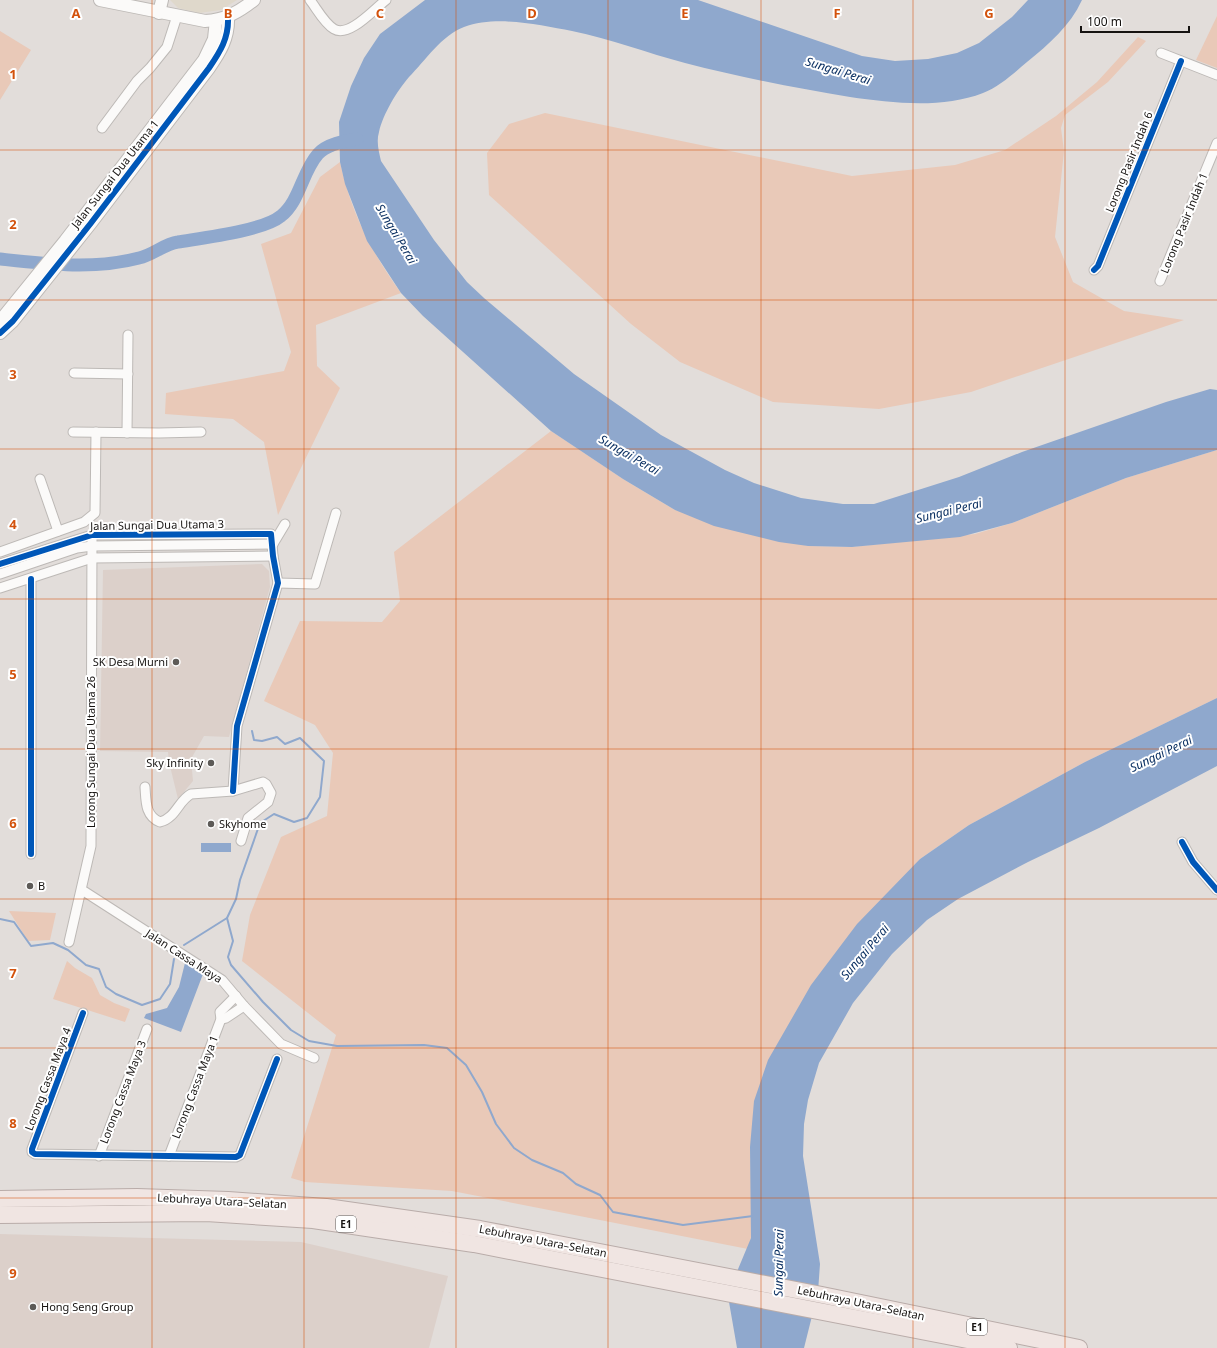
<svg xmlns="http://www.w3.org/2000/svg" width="1217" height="1348" font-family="'Noto Sans',sans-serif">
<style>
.commercial{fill:#dfd8cb}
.built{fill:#dcd0ca}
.green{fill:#e9c9b8}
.water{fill:#8fa8cd}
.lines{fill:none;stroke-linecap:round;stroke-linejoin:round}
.stream{stroke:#8fa8cd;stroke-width:2}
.river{stroke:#8fa8cd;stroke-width:13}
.street-casing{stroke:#bdb9b6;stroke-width:11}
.secondary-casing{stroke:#bdb9b6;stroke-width:14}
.highway-casing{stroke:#b9aca9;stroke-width:18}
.street{stroke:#fbfaf9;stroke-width:9}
.secondary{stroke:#fbfaf9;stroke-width:12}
.highway{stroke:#f0e5e2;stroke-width:16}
.cycleway-casing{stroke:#fff;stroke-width:8}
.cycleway{stroke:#0057b8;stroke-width:6}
.grid{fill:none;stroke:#d3520c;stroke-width:1;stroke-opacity:0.55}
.poi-dot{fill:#5d5a57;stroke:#fff;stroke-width:1.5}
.labels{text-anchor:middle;stroke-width:4;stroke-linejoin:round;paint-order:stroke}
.shield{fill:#fff;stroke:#5c5a58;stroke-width:1}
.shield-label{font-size:10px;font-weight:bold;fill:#161311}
.street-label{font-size:11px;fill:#161311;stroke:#fff}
.poi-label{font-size:11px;fill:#161311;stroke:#fff;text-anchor:start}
.water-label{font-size:12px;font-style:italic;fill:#0c3163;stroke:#fff}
.grid-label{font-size:13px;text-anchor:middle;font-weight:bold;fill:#d3520c;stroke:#fff;stroke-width:4;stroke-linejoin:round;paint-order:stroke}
</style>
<rect width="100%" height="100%" fill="#e2ddda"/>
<path class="commercial" d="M170,0h67l-16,10 -22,3 -21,-5z"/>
<g class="built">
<path d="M262,564l7,7 1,16 -41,150 -25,-1 -13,23 2,22 -15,18 -9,-37 -1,-10 -68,-1 3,-181z"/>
<path d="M0,1234l301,8 147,34 -19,72h-429z"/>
</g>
<g class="green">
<path d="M1217,16v52l-21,-8z"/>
<path d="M0,31l31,19 -31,50z"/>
<path d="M1138,37l8,4 -38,41 -43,33 -4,13 3,23 -9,86 18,45 51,29 60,9 -213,72 -92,17 -106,-7 -93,-40 -49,-38 -142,-129 -2,-42 22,-29 36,-11 307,63 103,-11 50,-15 51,-34 41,-34z"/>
<path d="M340,162c11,51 31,89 61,131l-85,32 1,41 23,22 -62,127 -14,-73 -31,-23 -68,-5 1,-21 118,-22 7,-19 -30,-108 30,-11 29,-56z"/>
<path d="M551,431l72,48 52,31 133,36 44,1 123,-13 37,-11 114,-45 91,-28v248l-132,64 -116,63 -49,34 -170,288 2,66 -1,25 -3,11 -296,-58 -147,-9 -14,-4 45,-143 -94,-74 8,-46 31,-78 46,-21 6,-63 -18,-28 -51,-24 36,-80 82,1 18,-21 -6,-49z"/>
<path d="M9,911l47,2 -6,27 -22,1z"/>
<path d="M67,961l8,7 17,10 8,17 14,8 16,6 -5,13 -72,-23z"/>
</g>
<g class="water">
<path d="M425,0h273l164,56 33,5 33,-2 29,-6 22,-10 33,-26 16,-17h54c-12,26 -33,44 -55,62 -13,11 -28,25 -44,31 -41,16 -91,10 -133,4 -55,-9 -111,-20 -165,-34 -38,-10 -74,-24 -113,-32 -32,-6 -75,-16 -108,-4 -22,8 -39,34 -55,50 -12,14 -26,37 -30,55 -3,10 0,20 2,29l53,79 33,42 17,16 90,76 87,61 64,35 29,13 47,15 42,6h31l85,-27 63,-25 144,-50 44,-13 7,1v60l-91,28 -114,45 -52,14 -108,10 -44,-1 -29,-4 -65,-16 -39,-16 -52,-31 -72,-48 -128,-115 -22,-23 -34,-52 -22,-57 -5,-22 -1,-40 12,-36 13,-28 16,-24z"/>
<path d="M1217,698v68l-118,62 -71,34 -70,37 -31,21 -35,34 -39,49 -34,60 -11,37 -4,24 -1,32 17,108 -2,28 -14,56h-67l-8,-46 2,-16 20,-48 -1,-91 4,-46 14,-41 43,-75 46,-61 63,-65 49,-34 116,-63z"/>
<rect x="201" y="843" width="30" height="9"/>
<path d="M185,963l18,11 -22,58 -37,-14 2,-4 21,-6 12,-21z"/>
</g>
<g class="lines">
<g class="stream">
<path d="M252,731l2,9 8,1 15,-4 8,7 15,-6 24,23 -4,36 -13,21 -13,4 -20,-8 -14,9 -20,57 -4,19 -9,19 6,23 -5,16 3,8 32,37 28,28 18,11 28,5 87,-1 23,3 19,17 16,27 14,32 18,24 18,12 31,13 13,11 24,11 13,17 70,13 70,-9"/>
<path d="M0,919l14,3 17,24 22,-3 15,7 18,15 13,4 7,18 10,7 26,11 18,-6 10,-15 4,-25"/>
<path d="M184,945l43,-27"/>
</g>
<path class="river" d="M0,259c46,5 94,11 139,-1 14,-3 25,-14 39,-16 24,-4 85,-11 103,-26 19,-15 21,-44 37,-62 9,-10 26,-13 39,-15"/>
<g class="street-casing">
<g id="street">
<path d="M310,0c7,9 14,23 24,29 15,9 40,-20 52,-29"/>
<path d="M1161,53l56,22"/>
<path d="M102,128l35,-47 13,-13 17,-21 10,-31"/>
<path d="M1094,270l4,-4 83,-205"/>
<path d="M1160,281l57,-138"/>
<path d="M74,373l54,1"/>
<path d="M73,432l86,1 42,-1"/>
<path d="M127,433l1,-98"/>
<path d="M40,479l18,52"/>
<path d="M273,544l12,-20"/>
<path d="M0,552l84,-30 11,-9 1,-81"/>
<path d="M0,564l92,-29 179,-1 2,22 5,27 -41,143 -4,65"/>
<path d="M0,574l77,-26 15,-2 181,-2"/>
<path d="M31,579v275"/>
<path d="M278,583l37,1 21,-71"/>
<path d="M0,588l92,-30 181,-2"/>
<path d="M145,787c1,14 0,29 15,35 16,-4 18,-21 31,-28l42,-3 30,-9 3,2 5,9 -3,9 -20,16 -7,23"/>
<path d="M1182,842l11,20 24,28"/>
<path d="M82,890l140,90 22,26 37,38 33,14"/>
<path d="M69,942l22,-96 1,-311"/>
<path d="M83,1013l-51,136v3l3,2 201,3 4,-2 37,-96"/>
<path d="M221,1019l5,-1 18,-12"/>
<path d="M99,1156l48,-127"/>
<path d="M169,1156l52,-137 -1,-7 16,-16"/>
</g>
</g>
<g class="secondary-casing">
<g id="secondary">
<path d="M100,0l105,21c20,-1 34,-9 49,-21"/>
<path d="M159,13l3,-13"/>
<path d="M0,321l65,-80 139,-181 10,-21 2,-19"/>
<path d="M0,333l13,-12 78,-98 118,-155c11,-16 20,-30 19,-51"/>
</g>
</g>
<g class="highway-casing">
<g id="highway">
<path d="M0,1199l137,-2 91,3 98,7 154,22 342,66 257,53"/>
<path d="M0,1215l206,-2 107,7 161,24 535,104"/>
</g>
</g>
<use href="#street" class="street"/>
<use href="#secondary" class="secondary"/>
<use href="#highway" class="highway"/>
<g class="cycleway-casing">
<g id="cycleway">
<path d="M1094,270l4,-4 83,-205"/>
<path d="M0,333l13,-12 78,-98 118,-155c11,-16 20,-30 19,-51"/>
<path d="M0,564l92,-29 179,-1 2,22 5,27 -41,143 -4,65"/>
<path d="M31,579v275"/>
<path d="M1182,842l11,20 24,28"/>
<path d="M83,1013l-51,136v3l3,2 201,3 4,-2 37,-96"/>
</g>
</g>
<use href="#cycleway" class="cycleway"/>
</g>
<path class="grid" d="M152,0v1348M304,0v1348M456,0v1348M608,0v1348M761,0v1348M913,0v1348M1065,0v1348M0,150h1217M0,300h1217M0,449h1217M0,599h1217M0,749h1217M0,899h1217M0,1048h1217M0,1198h1217"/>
<g class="poi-dot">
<circle cx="176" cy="662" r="4"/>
<circle cx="211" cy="763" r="4"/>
<circle cx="211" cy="824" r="4"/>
<circle cx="30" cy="886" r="4"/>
<circle cx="33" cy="1307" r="4"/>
</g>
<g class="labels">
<g class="shield">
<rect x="336" y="1216" width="20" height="16" rx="3"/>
<rect x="967" y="1319" width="20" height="16" rx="3"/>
</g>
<g class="shield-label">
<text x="346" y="1228">E1</text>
<text x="977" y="1331">E1</text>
</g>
<g class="street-label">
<text transform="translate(1129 162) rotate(-68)" y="4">Lorong Pasir Indah 6</text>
<text transform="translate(115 174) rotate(-52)" y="4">Jalan Sungai Dua Utama 1</text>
<text transform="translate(1184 223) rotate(-68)" y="4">Lorong Pasir Indah 1</text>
<text transform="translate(157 525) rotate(-1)" y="4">Jalan Sungai Dua Utama 3</text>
<text transform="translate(91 752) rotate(-90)" y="4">Lorong Sungai Dua Utama 26</text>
<text transform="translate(184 956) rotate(33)" y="4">Jalan Cassa Maya</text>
<text transform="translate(48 1079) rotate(-69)" y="4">Lorong Cassa Maya 4</text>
<text transform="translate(195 1087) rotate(-69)" y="4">Lorong Cassa Maya 1</text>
<text transform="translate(123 1092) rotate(-69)" y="4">Lorong Cassa Maya 3</text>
<text transform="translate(222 1201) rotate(3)" y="4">Lebuhraya Utara–Selatan</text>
<text transform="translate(543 1241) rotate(11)" y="4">Lebuhraya Utara–Selatan</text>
<text transform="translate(861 1303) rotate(12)" y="4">Lebuhraya Utara–Selatan</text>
</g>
<g class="poi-label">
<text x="168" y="666" text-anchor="end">SK Desa Murni</text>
<text x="203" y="767" text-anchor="end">Sky Infinity</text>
<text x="219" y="828">Skyhome</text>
<text x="38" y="890">B</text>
<text x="41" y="1311">Hong Seng Group</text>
</g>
<g class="water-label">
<text transform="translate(838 71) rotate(17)" y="4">Sungai Perai</text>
<text transform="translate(396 234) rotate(59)" y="4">Sungai Perai</text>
<text transform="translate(629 455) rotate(30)" y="4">Sungai Perai</text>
<text transform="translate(949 511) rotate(-14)" y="4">Sungai Perai</text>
<text transform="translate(1161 754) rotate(-26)" y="4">Sungai Perai</text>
<text transform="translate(865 952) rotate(-50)" y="4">Sungai Perai</text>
<text transform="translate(779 1263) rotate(-89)" y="4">Sungai Perai</text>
</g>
</g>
<g class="grid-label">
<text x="76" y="18">A</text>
<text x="228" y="18">B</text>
<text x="380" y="18">C</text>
<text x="532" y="18">D</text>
<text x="685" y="18">E</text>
<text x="837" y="18">F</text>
<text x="989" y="18">G</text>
<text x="13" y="79">1</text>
<text x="13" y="229">2</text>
<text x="13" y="379">3</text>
<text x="13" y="529">4</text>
<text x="13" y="679">5</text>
<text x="13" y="828">6</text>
<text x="13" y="978">7</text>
<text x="13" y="1128">8</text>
<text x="13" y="1278">9</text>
</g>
<path d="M1081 26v6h108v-6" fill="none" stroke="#161311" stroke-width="2"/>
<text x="1087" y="26" font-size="12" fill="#161311" stroke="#ffffff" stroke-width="3" paint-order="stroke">100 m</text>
</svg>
